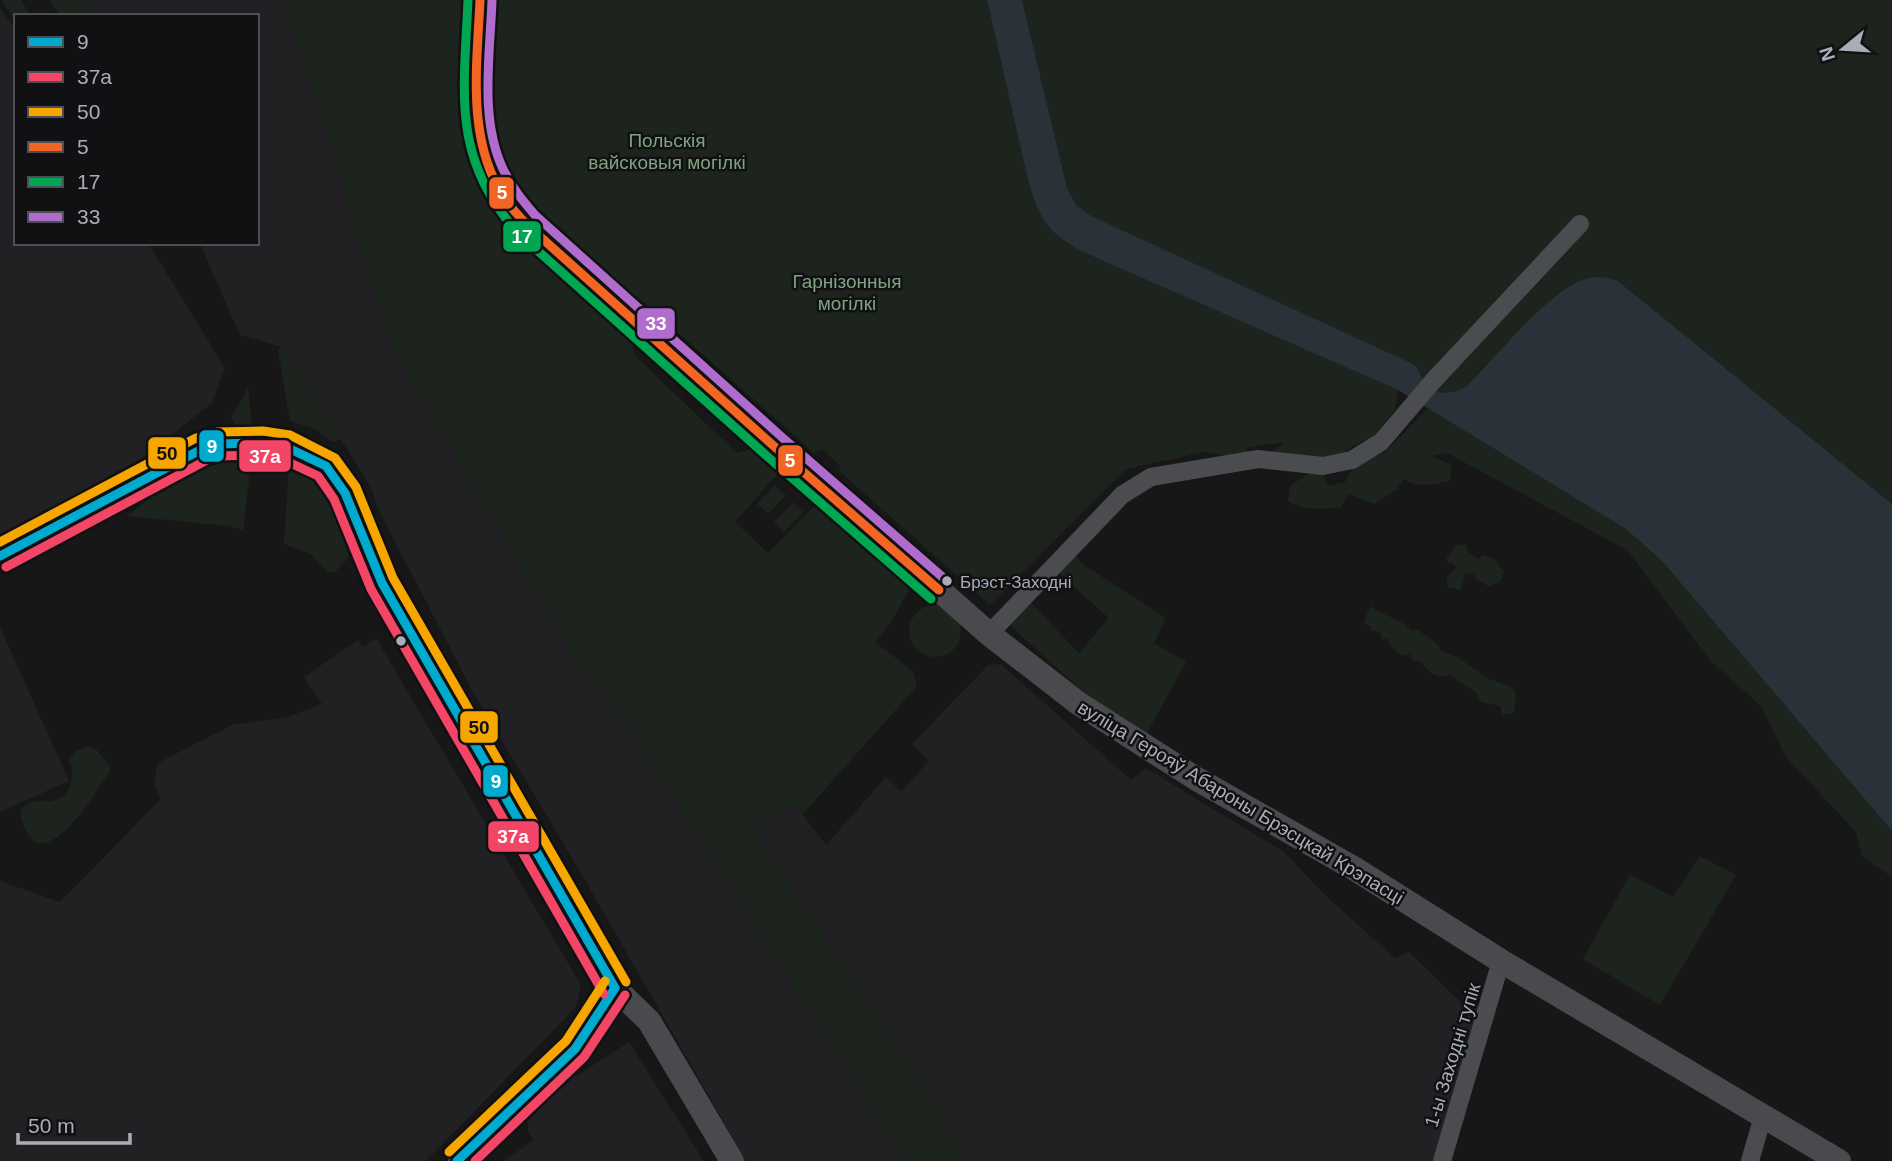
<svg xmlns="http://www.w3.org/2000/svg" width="1892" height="1161" font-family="Arial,sans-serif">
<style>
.built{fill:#212123}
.green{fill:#1d241e}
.water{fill:#2a3239}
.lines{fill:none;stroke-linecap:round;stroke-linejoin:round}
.minor{stroke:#4b4c50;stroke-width:18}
.secondary{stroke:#4a4a4e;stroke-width:24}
.bus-1-casing{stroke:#111113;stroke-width:14}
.bus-2-casing{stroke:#111113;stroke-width:14}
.bus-3-casing{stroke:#111113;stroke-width:14}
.bus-4-casing{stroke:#111113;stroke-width:14}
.bus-5-casing{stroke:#111113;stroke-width:14}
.bus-6-casing{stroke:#111113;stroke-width:14}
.bus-1{stroke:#00a9ce;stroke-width:9}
.bus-2{stroke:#f34667;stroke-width:9}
.bus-3{stroke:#f7a600;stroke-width:9}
.bus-4{stroke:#f26522;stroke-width:9}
.bus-5{stroke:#00a651;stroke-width:9}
.bus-6{stroke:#b06ccc;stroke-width:9}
.bus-dot{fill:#a8adb8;stroke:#111113;stroke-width:2.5}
.labels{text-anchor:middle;stroke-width:5;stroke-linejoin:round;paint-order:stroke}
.bus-label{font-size:17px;fill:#a8adb8;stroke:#111113;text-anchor:start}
.park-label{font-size:19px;fill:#7fa381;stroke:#111113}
.street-label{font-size:19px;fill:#a8adb8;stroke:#111113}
.line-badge{stroke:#111113;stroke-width:2.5}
.badge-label{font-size:19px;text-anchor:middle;font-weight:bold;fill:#fff}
.pale-badge-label{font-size:19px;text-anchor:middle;font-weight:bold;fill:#111}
</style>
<rect width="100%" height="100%" fill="#171717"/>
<g class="built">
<path d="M50,0h395l-17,109 326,721 39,-28 33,43 60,-68 15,14 28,-30 -17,-17 76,-79 13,-1 130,116 15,-12 138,84 42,44 69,62 14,-6 54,52 19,1 -40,156h-696l-161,-281 -112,-188 -96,-185 -6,-20 -89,-140 -42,-12 -40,-92h57v-227h-197z"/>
<path d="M0,8l16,23v212h132l77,125 -13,35 -72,56 -140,78z"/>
<path d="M0,627l69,154 -69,31z"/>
<path d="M376,638l205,347 -5,22 -150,154h-426v-280l60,21 100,-102 -6,-17 4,-20 74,-38 55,-8 35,-13 -18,-27 54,-37 6,7z"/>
<path d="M629,1042l75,119h-200l29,-21 -5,-9v-11l42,-40z"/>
</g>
<g class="green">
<path d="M1,0h20l10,16h-15v5z"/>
<path d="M53,0h35l8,16h-34z"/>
<path d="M284,0h181v108l9,55 20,39 136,122 4,31 103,98 22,-6 23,22 -47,53 33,31 50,-51 91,78 2,6 -21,38 -15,18 38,29 4,15 -115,129 -9,-13 -39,28 217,331h-66l-284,-446 -48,-60 -179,-302z"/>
<path d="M486,0h501l41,180c11,38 19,53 55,72l315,138 -3,20 -23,28 -20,8 -9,10 -22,5 -46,-6 -1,-5 9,-6 -2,-1 -23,2 -4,4 -1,-3 -6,1 -1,6 -16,3 -26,-4 -78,17 -136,136 -151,-134 2,-4 -19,-18 -8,4c-54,-48 -108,-96 -163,-144 -47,-40 -130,-95 -153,-151 -20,-49 -12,-107 -12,-158z"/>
<path d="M1022,0h870v504l-274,-223c-11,-3 -22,-4 -33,-2 -30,6 -94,82 -118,107 -13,9 -33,10 -43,-5 -6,-8 -3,-13 -13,-18l-320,-147 -15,-11 -9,-17z"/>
<path d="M200,243h5l35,92z"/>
<path d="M282,347l59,92 -8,3 -18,-13 -25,-8 -12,-71z"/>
<path d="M248,388l4,41h-9l-8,-3 -4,-9z"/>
<path d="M1428,408l198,121 37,33 229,269v46l-30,-21 -6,-24 -71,-76 -23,-49 -50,-45 -85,-112 -180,-97 -14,3 18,9 -1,16c-17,3 -32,8 -46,-2l-7,10 -23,15 -26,-10 -7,14c-19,1 -37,3 -53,-7l2,-15 18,-12h14l6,12 17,-4 9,-15 28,-15 1,2z"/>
<path d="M252,456l-9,74 -14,-4 -102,-10c40,-32 71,-58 125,-60z"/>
<path d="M289,466c5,2 12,3 16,6 23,19 36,58 44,85l-14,15h-8l-16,-18 -27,-10z"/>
<path d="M775,485l11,10 -18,19 -11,-10z"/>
<path d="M793,502l10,10 -19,20 -10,-10z"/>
<path d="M1466,544l2,8 10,7 5,-4 11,4 10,13 -4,10 -12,4 -13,-8v-5l-10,1 -4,16 -13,-2c-4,-10 0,-14 8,-20l-2,-4 -7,-1v-6l10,-12z"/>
<path d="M1076,556l6,8 84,54 -12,25 32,19 -39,71 -62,-40 -78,-70 22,-22 50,52 30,-35 -50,-45z"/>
<circle cx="935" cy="631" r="26"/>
<path d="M1372,606c11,11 30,12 39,25l7,-1 21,15 2,6 18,7 28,20 26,10 3,6 -2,19 -12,2 -2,-9 -19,-4 -6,-11 -26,-16c-14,4 -20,-2 -27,-13l-10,-1 -2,-7 -8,2 -12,-10 -2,-8 -6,2 -3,-9h-8l-2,-5 -5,-2 4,-13z"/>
<path d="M88,747l9,3 14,19c-17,27 -76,124 -91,42 3,-3 5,-6 9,-8 6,-3 16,-1 23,-2 20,-5 24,-24 17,-41l7,-9z"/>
<path d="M1700,856l36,19 -76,130 -77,-46 47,-84 43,22z"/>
</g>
<path class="water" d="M987,0h35l45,188 9,17 15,11 320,147c10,5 7,10 13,18 10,15 30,14 43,5 26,-27 85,-98 118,-107 12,-3 22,-2 33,2l274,223v327l-229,-269 -37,-33 -228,-139 -315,-138c-36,-19 -44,-34 -55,-72z"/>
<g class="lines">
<g class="minor">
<path d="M989,634l133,-139 29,-18 107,-18 65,7 29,-6 29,-18 52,-61 147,-157"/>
<path d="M457,1161l118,-112 40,-61"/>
<path d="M1442,1161l59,-200"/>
<path d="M1750,1161l13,-45"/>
</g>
<g class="secondary">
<path d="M480,0c-2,83 -19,160 46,224l463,410 89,69 117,75 160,91 146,92 338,200"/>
<path d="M0,556l202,-107 16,-5 43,-1 25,4 40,19 19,27 37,90 233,405 34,33 83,140"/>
</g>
<g class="bus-1-casing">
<g id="bus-1">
<path d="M0,556l202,-107 16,-5 43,-1 25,4 40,19 19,27 37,90 233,405"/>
<path d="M457,1161l118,-112 40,-61"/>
</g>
</g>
<g class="bus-2-casing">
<g id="bus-2">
<path d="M6,567l201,-107 13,-4 40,-1 22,4 36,17 16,23 37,90 233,405"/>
<path d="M475,1161l109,-104 41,-62"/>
</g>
</g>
<g class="bus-3-casing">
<g id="bus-3">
<path d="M0,542l196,-104 21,-6 46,-1 27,4 45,23 21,29 37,91 233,404"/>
<path d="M449,1152l117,-111 39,-60"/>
</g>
</g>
<g class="bus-4-casing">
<path id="bus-4" d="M480,0c-3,66 -14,141 25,199 6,9 14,17 21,25l250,224 163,142"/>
</g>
<g class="bus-5-casing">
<path id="bus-5" d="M468,0c-4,93 -17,158 50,233l250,224 163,142"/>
</g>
<g class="bus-6-casing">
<path id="bus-6" d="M492,1c-2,54 -13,120 12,170 8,17 19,30 31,44l249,224 163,142"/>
</g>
<use href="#bus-1" class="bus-1"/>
<use href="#bus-2" class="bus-2"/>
<use href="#bus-3" class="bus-3"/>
<use href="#bus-4" class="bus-4"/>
<use href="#bus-5" class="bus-5"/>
<use href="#bus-6" class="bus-6"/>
</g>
<g class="bus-dot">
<circle cx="947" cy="581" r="6"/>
<circle cx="401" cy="641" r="6"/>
</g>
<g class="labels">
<g class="bus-label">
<text x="960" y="588">Брэст-Заходні</text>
</g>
<g class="park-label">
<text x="667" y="147">Польскія<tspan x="667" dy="22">вайсковыя могілкі</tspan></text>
<text x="847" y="288">Гарнізонныя<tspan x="847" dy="22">могілкі</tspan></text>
</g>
<g class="street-label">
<text transform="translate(1241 802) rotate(31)" y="7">вуліца Герояў Абароны Брэсцкай Крэпасці</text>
<text transform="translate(1452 1055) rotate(-73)" y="7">1-ы Заходні тупік</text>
</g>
</g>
<g class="line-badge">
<rect x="488" y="176" width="27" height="34" rx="7" fill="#f26522"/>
<rect x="502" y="220" width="40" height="33" rx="7" fill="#00a651"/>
<rect x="636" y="307" width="40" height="33" rx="7" fill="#b06ccc"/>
<rect x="198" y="429" width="27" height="34" rx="7" fill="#00a9ce"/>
<rect x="147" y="436" width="40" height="34" rx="7" fill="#f7a600"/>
<rect x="238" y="439" width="54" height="34" rx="7" fill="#f34667"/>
<rect x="777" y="444" width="27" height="33" rx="7" fill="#f26522"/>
<rect x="459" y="710" width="40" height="34" rx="7" fill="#f7a600"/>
<rect x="482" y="764" width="27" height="34" rx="7" fill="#00a9ce"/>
<rect x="487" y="820" width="53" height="33" rx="7" fill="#f34667"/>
</g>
<g class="badge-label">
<text x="502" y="199">5</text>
<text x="522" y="243">17</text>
<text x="656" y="330">33</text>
<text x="212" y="453">9</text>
<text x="265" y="463">37а</text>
<text x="790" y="467">5</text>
<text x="496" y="788">9</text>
<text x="513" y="843">37а</text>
</g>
<g class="pale-badge-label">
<text x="167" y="460">50</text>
<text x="479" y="734">50</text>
</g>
<rect x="14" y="14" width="245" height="231" fill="#111113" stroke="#4d4f55" stroke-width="2"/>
<rect x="28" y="37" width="35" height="10" fill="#00a9ce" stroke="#4d4f55" stroke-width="2"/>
<text x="77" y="49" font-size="21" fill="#a8adb8">9</text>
<rect x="28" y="72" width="35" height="10" fill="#f34667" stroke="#4d4f55" stroke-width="2"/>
<text x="77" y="84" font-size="21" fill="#a8adb8">37а</text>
<rect x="28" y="107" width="35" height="10" fill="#f7a600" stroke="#4d4f55" stroke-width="2"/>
<text x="77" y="119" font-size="21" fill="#a8adb8">50</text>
<rect x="28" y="142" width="35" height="10" fill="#f26522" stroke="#4d4f55" stroke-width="2"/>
<text x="77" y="154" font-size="21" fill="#a8adb8">5</text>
<rect x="28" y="177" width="35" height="10" fill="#00a651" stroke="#4d4f55" stroke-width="2"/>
<text x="77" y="189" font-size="21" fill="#a8adb8">17</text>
<rect x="28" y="212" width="35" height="10" fill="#b06ccc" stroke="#4d4f55" stroke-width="2"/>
<text x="77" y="224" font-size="21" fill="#a8adb8">33</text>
<g transform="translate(1843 49) rotate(252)" stroke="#111113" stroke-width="5" paint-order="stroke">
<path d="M0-5L12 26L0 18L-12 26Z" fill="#a8adb8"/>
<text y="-10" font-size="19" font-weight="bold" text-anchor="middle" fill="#a8adb8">N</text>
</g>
<path d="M18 1133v10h112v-10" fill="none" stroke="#a8adb8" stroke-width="3.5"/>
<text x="28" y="1133" font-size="21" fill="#a8adb8" stroke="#111113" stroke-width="5" paint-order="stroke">50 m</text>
</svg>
